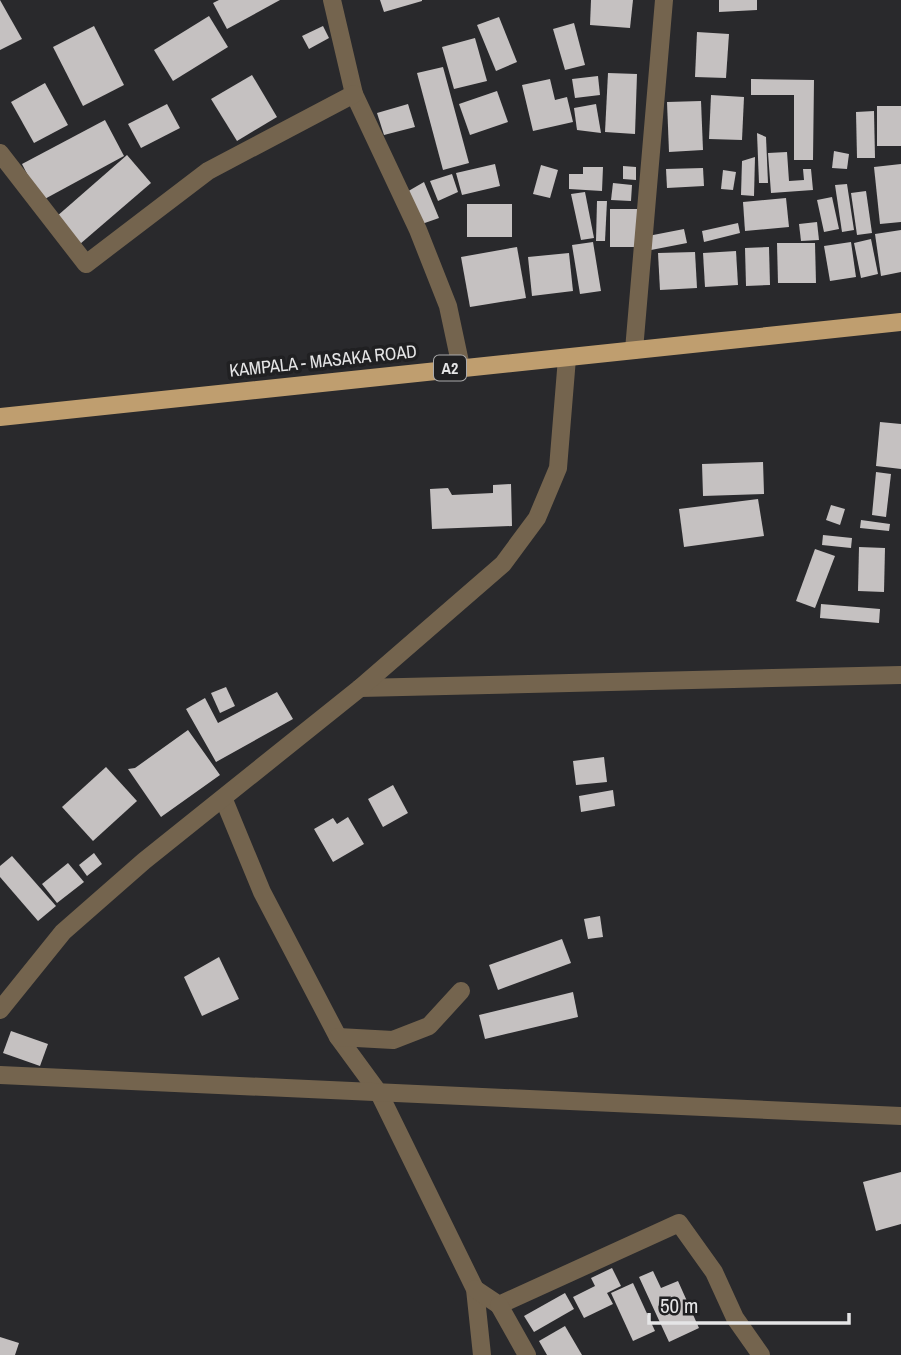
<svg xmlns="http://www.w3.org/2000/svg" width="901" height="1355" font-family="'Archivo Narrow',sans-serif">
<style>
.building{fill:#c5c1c1}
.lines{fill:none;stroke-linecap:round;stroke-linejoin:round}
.minor{stroke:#74644e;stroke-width:18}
.major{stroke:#bf9e6f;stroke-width:18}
.labels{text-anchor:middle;stroke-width:7;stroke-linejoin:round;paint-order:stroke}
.shield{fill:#202022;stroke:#aaaaab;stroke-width:2}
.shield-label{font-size:16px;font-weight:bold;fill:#e5e5e6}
.street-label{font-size:18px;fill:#e5e5e6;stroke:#202022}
</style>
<rect width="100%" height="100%" fill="#29292c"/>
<g class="building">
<path d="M0,0l22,39 -22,11z"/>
<path d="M219,0h61l-53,29 -14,-26z"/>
<path d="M380,0h42v1l-38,11z"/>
<path d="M591,0h42l-3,28 -40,-3z"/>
<path d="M719,0h38v10l-38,2z"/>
<path d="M209,16l19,31 -55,34 -19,-31z"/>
<path d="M499,17l18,45 -21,9 -19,-46z"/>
<path d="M574,23l11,42 -20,5 -12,-41z"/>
<path d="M94,26l30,59 -41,21 -30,-59z"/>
<path d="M323,26l6,12 -20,11 -7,-13z"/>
<path d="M697,32l32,2 -3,44 -31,-1z"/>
<path d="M475,38l12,43 -33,8 -12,-42z"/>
<path d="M443,67l26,96 -26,7 -26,-97z"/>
<path d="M608,73l29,1 -2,60 -30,-2z"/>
<path d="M252,75l25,42 -40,24 -26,-42z"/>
<path d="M598,76l2,19 -25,3 -3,-19z"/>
<path d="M550,79l5,21 12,-3 6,25 -40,9 -11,-46z"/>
<path d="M751,79l63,1 -1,80h-19v-65h-43z"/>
<path d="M45,83l23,42 -34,18 -23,-41z"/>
<path d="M497,91l11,31 -38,13 -11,-31z"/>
<path d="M711,95l33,2 -2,43 -33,-1z"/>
<path d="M701,101l2,49 -34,2 -2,-50z"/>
<path d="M167,104l13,24 -39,20 -13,-24z"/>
<path d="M408,104l7,23 -31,8 -7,-22z"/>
<path d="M596,104l5,29 -24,-3 -3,-22z"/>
<rect x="877" y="106" width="24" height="40"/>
<path d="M874,111l1,47h-18l-1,-46z"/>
<path d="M105,120l19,36 -83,45 -19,-37z"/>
<path d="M757,133l9,4 2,46h-9z"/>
<path d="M834,151l15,3 -2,15 -15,-1z"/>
<path d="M787,152l2,29 15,-1 -1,-11h8l2,21 -42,3 -3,-40z"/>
<path d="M127,155l24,28 -71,61 -24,-27z"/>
<path d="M755,157l-1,39 -13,-1 1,-34z"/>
<path d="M495,164l5,22 -38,9 -6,-22z"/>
<path d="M901,164v58l-21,2 -6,-57z"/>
<path d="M541,165l17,5 -8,28 -17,-4z"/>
<path d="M623,166l13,1v13l-13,-1z"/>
<path d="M583,167h20l-1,24 -33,-2v-15h14z"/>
<path d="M703,168l1,18 -37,2 -1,-19z"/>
<path d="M723,170l13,2 -3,18 -12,-1z"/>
<path d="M452,174l6,18 -20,9 -8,-20z"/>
<path d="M424,182l15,36 -20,7 -14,-32z"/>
<path d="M613,183l19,2 -1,16 -20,-1z"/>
<path d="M847,184l7,46 -12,2 -7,-47z"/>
<path d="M866,191l6,42 -15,2 -6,-42z"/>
<path d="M585,192l9,46 -13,2 -10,-46z"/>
<path d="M832,197l7,32 -15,3 -7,-32z"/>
<path d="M786,198l3,29 -44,4 -2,-29z"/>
<path d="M597,201h10l-2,40h-9z"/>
<rect x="467" y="204" width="45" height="33"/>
<rect x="610" y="209" width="27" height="38"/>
<path d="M817,222l2,18 -18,1 -2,-17z"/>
<path d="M738,223l2,10 -36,9 -2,-11z"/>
<path d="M684,229l3,14 -36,7 -3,-14z"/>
<path d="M901,230v42l-20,4 -6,-42z"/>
<path d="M871,239l7,35 -17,4 -7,-35z"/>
<path d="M593,242l8,49 -21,3 -8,-49z"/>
<path d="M851,242l5,35 -26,4 -6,-35z"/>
<path d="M777,243h38l1,40h-38z"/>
<path d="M517,247l9,51 -56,9 -9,-50z"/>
<path d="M769,247l1,38 -24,1 -1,-38z"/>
<path d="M736,251l2,34 -33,2 -2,-34z"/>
<path d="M695,252l2,36 -37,2 -2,-37z"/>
<path d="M569,253l4,38 -41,5 -4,-39z"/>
<path d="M880,422l21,2v45l-25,-3z"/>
<path d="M763,462l1,32 -61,2 -1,-32z"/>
<path d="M876,472l15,2 -5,43 -14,-2z"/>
<path d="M511,484l1,42 -80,3 -2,-40 18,-1 4,7 41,-2v-8z"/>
<path d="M758,499l6,37 -80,11 -5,-38z"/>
<path d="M831,505l14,4 -5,16 -14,-5z"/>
<path d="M861,520l29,4 -1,7 -29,-3z"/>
<path d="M823,535l29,3 -1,10 -29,-3z"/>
<path d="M859,547l26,1 -1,44 -26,-1z"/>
<path d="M815,549l20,7 -20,52 -19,-7z"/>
<path d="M821,604l59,5 -1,14 -59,-5z"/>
<path d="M226,687l9,19 -15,7 -9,-20z"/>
<path d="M277,692l16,27 -77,43 -30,-53 19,-11 13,25z"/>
<path d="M188,730l32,45 -59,42 -33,-48 7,-1z"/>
<path d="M604,757l3,25 -31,3 -3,-24z"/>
<path d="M106,767l31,34 -44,40 -31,-34z"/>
<path d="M393,785l15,28 -25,14 -15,-28z"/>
<path d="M613,790l2,16 -34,6 -2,-16z"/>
<path d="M348,817l16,27 -31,18 -19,-33 19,-11 4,6z"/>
<path d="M94,853l8,11 -15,12 -8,-11z"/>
<path d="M12,856l44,50 -18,15 -38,-44v-11z"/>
<path d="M68,863l16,19 -27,21 -15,-19z"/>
<path d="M600,916l3,21 -15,2 -4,-20z"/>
<path d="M562,939l9,24 -73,27 -9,-25z"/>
<path d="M219,957l20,42 -37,17 -18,-39z"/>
<path d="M573,992l5,25 -93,22 -6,-24z"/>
<path d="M11,1031l37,13 -8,22 -37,-13z"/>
<path d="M901,1172v52l-25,7 -13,-49z"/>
<path d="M612,1268l9,18 -14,7 6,11 -29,14 -11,-21 22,-11 -4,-8z"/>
<path d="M653,1271l8,17 17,-7 21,47 -30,14 -30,-65z"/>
<path d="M633,1283l22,48 -22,10 -22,-48z"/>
<path d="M565,1293l9,16 -40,23 -10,-16z"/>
<path d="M565,1326l17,29h-35l-8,-14z"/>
<path d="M0,1337l19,6 -4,12h-15z"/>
</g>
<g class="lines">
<g class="minor">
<path d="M332,0l22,94 64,136 30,76 13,61"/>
<path d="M0,153l86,111 122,-93 146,-77"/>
<path d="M634,350l30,-350"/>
<path d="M360,688l541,-13"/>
<path d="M224,800l38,92 76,145 41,56 96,196 7,66"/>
<path d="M0,1010l63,-78 81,-71 216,-173 143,-124 34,-46 21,-50 9,-110"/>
<path d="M338,1037l55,3 36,-14 32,-35"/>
<path d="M0,1075l901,41"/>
<path d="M475,1289l24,16 180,-82 35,49 21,46 26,37"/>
<path d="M499,1305l28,50"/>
</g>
<path class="major" d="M0,417l901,-95"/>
</g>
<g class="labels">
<rect class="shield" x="434" y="355.5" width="32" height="25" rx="5"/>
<g class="shield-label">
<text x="450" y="374">A2</text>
</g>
<g class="street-label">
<text transform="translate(323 361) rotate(-6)" y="6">KAMPALA - MASAKA ROAD</text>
</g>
</g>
<path d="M649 1313v10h200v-10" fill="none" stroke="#e5e5e6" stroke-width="3.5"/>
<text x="660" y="1313" font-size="21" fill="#e5e5e6" stroke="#202022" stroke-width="5" paint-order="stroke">50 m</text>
</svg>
